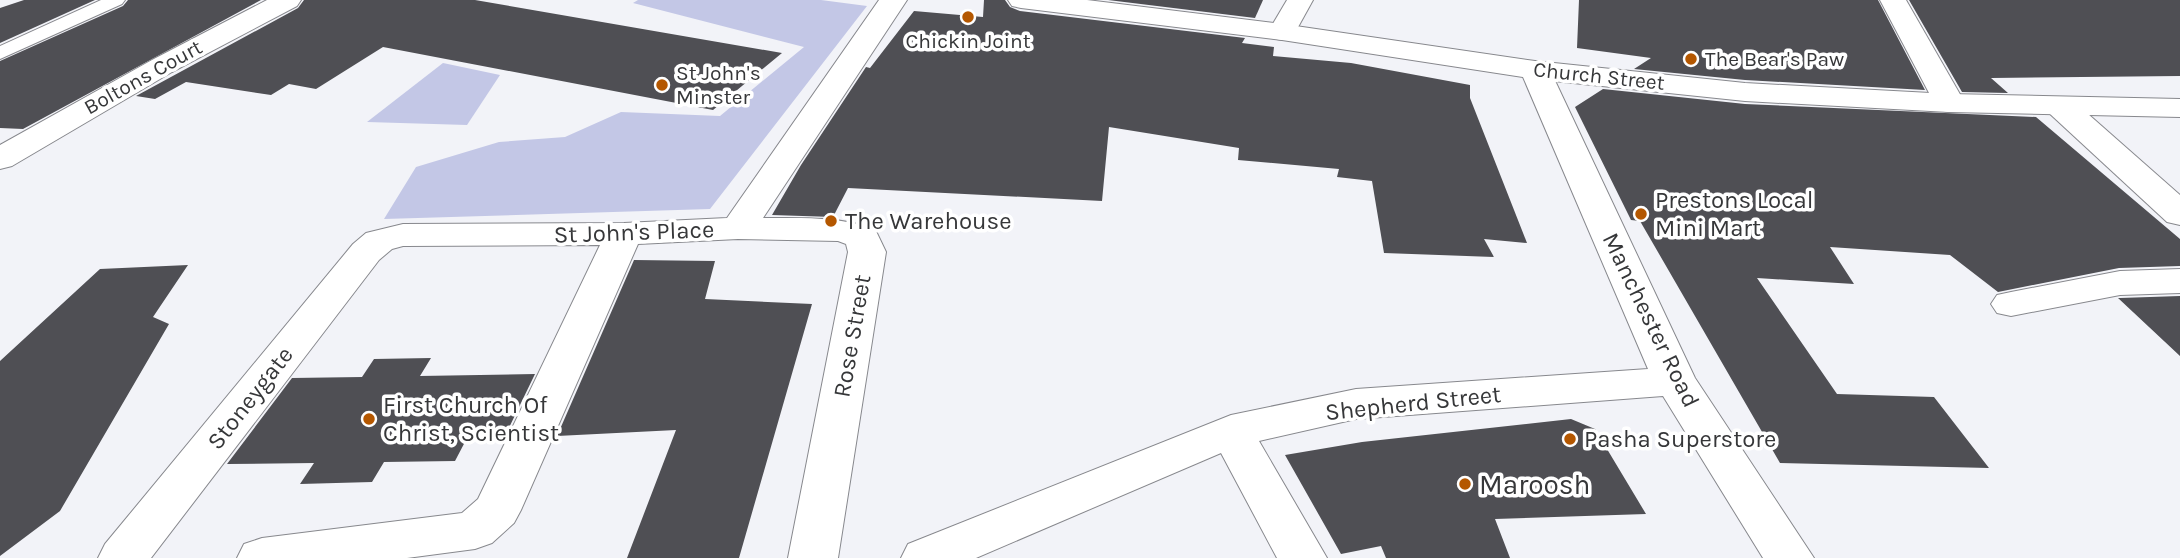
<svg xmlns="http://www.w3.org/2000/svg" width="2180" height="558" font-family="Karla,sans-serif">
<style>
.green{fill:#c3c7e6}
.building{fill:#4f4f54}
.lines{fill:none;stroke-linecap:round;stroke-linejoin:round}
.lane-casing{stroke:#87888d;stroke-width:2}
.street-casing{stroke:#87888d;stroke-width:2}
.secondary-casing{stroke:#87888d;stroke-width:2}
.lane{fill:#fff;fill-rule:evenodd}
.street{fill:#fff;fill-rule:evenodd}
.secondary{fill:#fff;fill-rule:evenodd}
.poi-dot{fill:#b45700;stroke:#fff;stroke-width:2.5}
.labels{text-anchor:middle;stroke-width:7;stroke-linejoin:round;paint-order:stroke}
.far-poi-label{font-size:21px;fill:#363739;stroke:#fff;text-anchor:start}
.far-street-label{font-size:21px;fill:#363739;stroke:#fff}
.poi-label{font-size:24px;fill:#363739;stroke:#fff;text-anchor:start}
.street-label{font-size:24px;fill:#363739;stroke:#fff}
.near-poi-label{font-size:28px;fill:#363739;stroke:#fff;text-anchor:start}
</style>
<rect width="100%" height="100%" fill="#f2f3f8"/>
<g class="green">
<path d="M638,0h183l46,6 -157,203 -326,10 32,-52 83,-25 66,-5 56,-25 99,4 84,-69 -171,-44z"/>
<path d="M443,63l57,12 -33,50 -100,-3z"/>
</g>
<g class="building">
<path d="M24,0h71l-95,43v-35z"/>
<path d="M128,0h133l-238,129 -23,-1v-67l123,-55z"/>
<path d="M304,0h171l307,53 -69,57 -330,-63 -67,42 -27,-5 -18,11 -85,-13 -31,17 -19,-3 162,-88z"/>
<path d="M984,0h21l5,7 10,4 225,27 -3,5 32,4 -1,9 78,7 119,22v13l57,145 -43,-4 10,18 -110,-4 -12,-72 -35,-4 2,-8 -101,-9 1,-12 -130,-21 -7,74 -254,-13 -15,29 -61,-2 29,-50 65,-98 4,1 44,-57 69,6z"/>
<path d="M1108,0h155l-8,18z"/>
<path d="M1579,0h299l47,90 -180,-10 -111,-11 17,-11 -74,-10z"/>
<path d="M1909,0h271v76l-189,2 17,15 -46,-1z"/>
<path d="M1603,89l142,15 291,13 144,122v27l-61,2 -121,24 -48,-37 -120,-8 24,37 -97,-6 80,116 97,3 55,71 -209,-5 -140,-242 -9,-1 -56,-113z"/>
<path d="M634,260l81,1 -10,38 107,5 -73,254h-112l49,-128 -119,6z"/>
<path d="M188,265l-35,52 16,7 -109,187 -60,45v-195l100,-92z"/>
<path d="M2180,296v60l-62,-58h2z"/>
<path d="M431,358l-11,18 115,-2 -31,64 -38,2 -11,21 -71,1 -12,20 -72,2 14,-21 -87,1 65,-86 70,-1 12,-18z"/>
<path d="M1571,419l24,10 51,85 -151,5 15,39h-124l-5,-12 -40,8 -56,-99 77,-13z"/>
</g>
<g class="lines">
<g class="lane-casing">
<path id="lane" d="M101,0h24l-3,4 -122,55v-13z"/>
</g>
<g class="street-casing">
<g id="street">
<path d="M267,0h34l-4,6 -125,66 -160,94 -12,3v-24l152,-85z"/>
<path d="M879,0h28l-144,218c39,0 74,-2 112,11l11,23 -48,306h-50l60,-306 -2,-8 -8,-3 -100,-2 -100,5 -117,266 -7,13 -22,20 -17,6 -68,9h-170l7,-14 18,-6 200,-25 16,-14 122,-254 -197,1 -11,3 -13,11 -228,298h-53l7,-14 248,-300 13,-11 37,-9 221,-1 103,-5z"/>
<path d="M1287,0h26l-21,38 -10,2 -10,-2 -4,-6z"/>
<path d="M1880,0h26l59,103 -5,7 -11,2 -11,-2z"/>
<path d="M1535,61l11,3 4,6 145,308 119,180h-51l-100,-162 -307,23 -97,22 68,117h-50l-56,-105 -245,105h-75l7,-14 323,-129 125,-26 292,-20 -128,-299 4,-6z"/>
<path d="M2060,97l11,2 109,96v30l-13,-3 -118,-109 -5,-7 5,-7z"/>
<path d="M2180,269v24l-60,2 -109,21 -14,-3 -6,-9 6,-9 14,-3 109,-21z"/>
</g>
</g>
<g class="secondary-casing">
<path id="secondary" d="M1008,0h79l195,24 253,37 210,22 204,11 231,5v18l-231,-5 -204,-11 -210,-22 -253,-39 -261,-32 -9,-2z"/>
</g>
<use href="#lane" class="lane"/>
<use href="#street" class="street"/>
<use href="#secondary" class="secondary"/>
</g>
<g class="poi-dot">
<circle cx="968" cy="17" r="7"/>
<circle cx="1691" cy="59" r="7"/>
<circle cx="662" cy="85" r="7"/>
<circle cx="1641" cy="214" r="7"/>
<circle cx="831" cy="221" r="7"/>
<circle cx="369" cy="419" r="7"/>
<circle cx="1570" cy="439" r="7"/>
<circle cx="1465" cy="484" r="7"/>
</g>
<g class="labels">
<g class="far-poi-label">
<text x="968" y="48" text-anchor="middle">Chickin Joint</text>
<text x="1705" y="66">The Bear's Paw</text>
<text x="676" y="80">St John's<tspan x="676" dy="24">Minster</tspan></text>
</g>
<g class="far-street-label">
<text transform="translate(1599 76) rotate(6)" y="7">Church Street</text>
<text transform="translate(143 77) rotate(-29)" y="7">Boltons Court</text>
</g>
<g class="poi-label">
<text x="1655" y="208">Prestons Local<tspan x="1655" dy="28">Mini Mart</tspan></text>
<text x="845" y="229">The Warehouse</text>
<text x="383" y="413">First Church Of<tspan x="383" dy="28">Christ, Scientist</tspan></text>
<text x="1584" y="447">Pasha Superstore</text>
</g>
<g class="street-label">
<text transform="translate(634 232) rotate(-2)" y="8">St John's Place</text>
<text transform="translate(1651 320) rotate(64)" y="8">Manchester Road</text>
<text transform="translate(852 336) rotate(-80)" y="8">Rose Street</text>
<text transform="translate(250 398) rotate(-52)" y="8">Stoneygate</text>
<text transform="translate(1413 403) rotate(-6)" y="8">Shepherd Street</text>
</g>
<g class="near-poi-label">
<text x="1479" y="494">Maroosh</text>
</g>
</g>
</svg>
